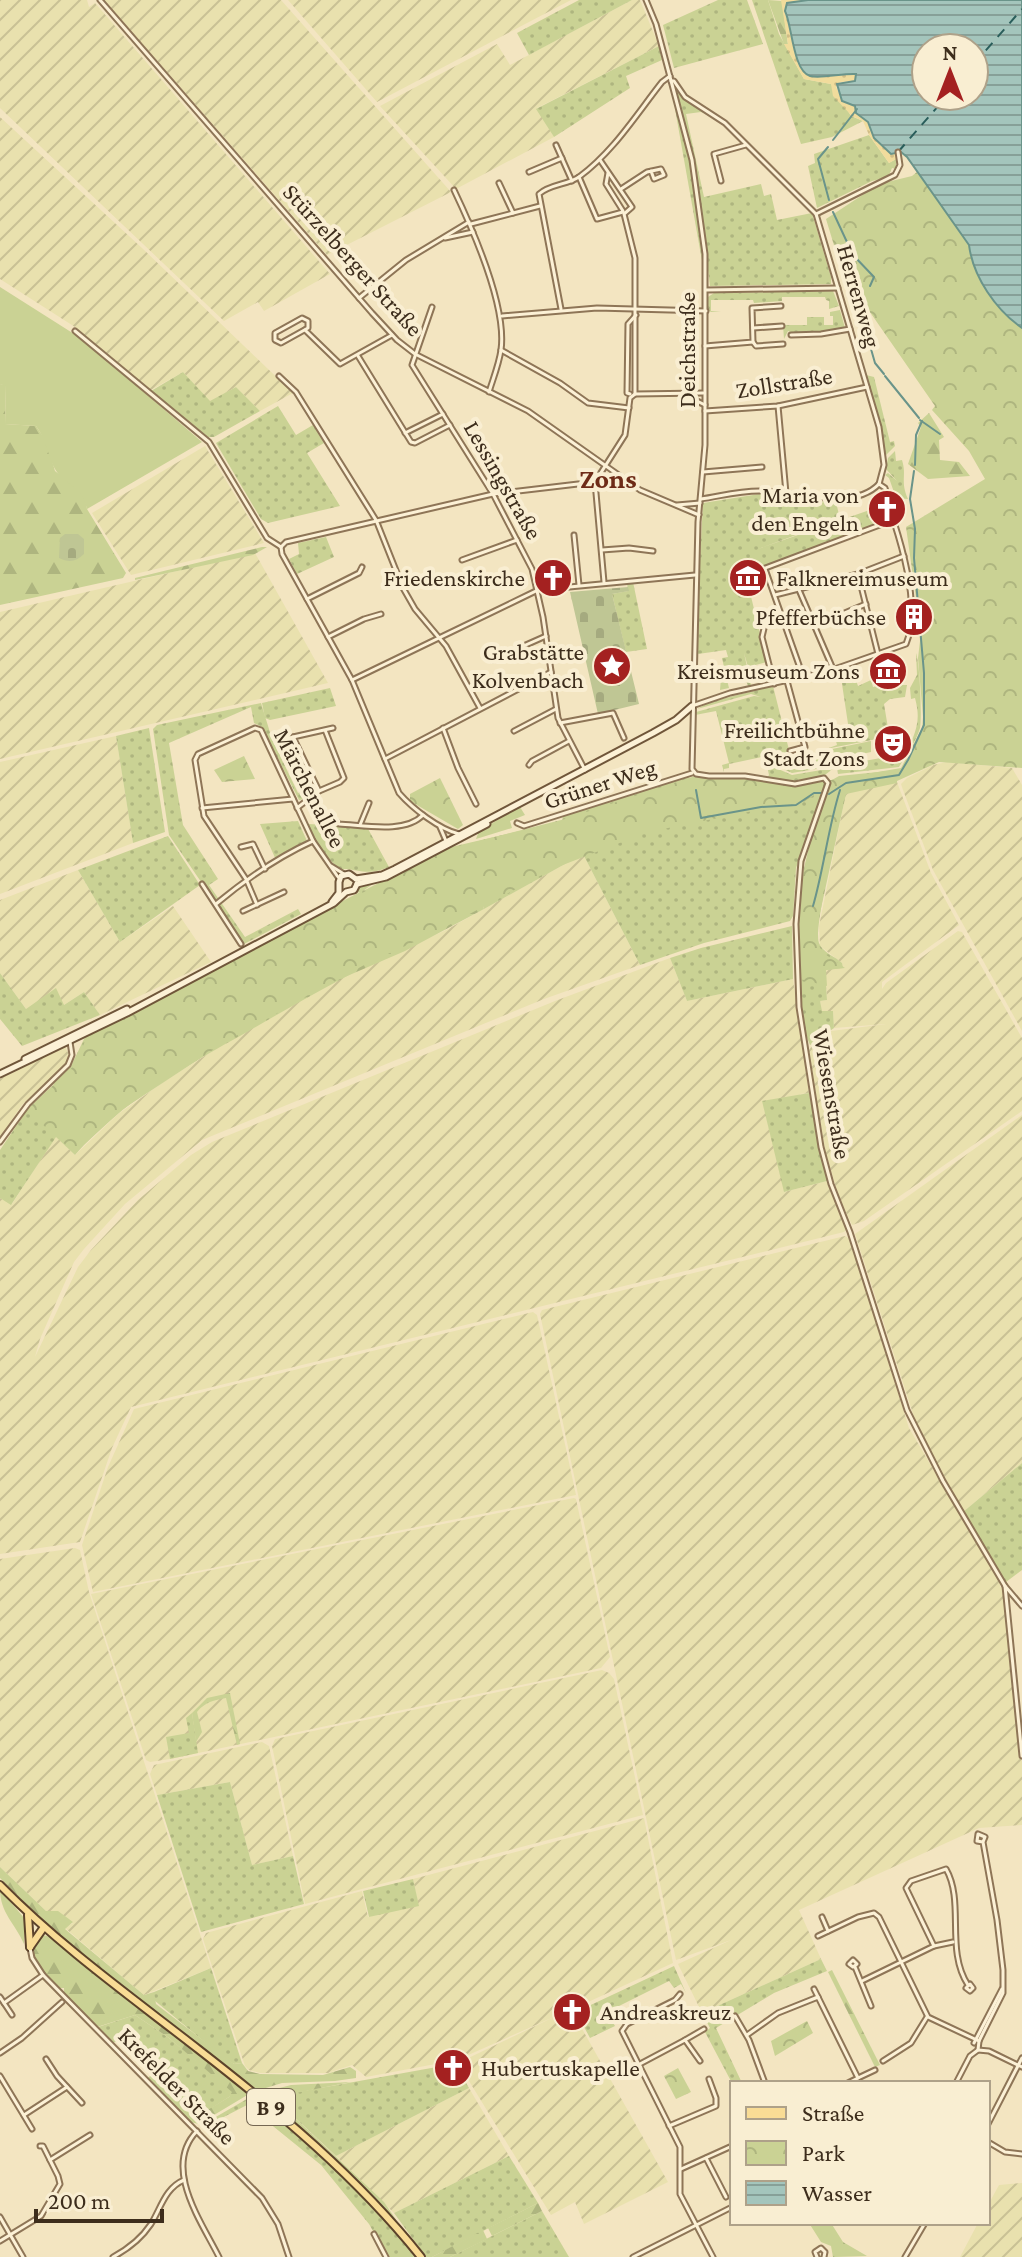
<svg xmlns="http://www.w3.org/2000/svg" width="1022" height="2257" font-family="'Crimson Pro',serif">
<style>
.farmland{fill:url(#farmland-furrows)}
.grass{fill:url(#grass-dots)}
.forest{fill:url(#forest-firs)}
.sand{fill:url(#sand-dots)}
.cemetery{fill:url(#cemetery-stones)}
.park{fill:url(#park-crowns)}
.pitch{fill:#cad294}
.water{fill:url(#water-rules);stroke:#6a948a;stroke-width:2;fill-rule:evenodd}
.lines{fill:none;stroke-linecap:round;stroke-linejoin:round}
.stream{stroke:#6a948a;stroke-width:2}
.ferry{stroke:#2a5e5b;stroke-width:2;stroke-dasharray:10 8;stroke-linecap:butt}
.street-casing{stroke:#8e7557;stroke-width:7}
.secondary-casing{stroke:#70563a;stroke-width:9}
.primary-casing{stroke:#5c432b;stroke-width:10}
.street{stroke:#fcf1d6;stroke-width:3}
.secondary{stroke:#fcf1d6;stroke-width:5}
.primary{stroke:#f9dc95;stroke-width:6}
.labels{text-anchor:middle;stroke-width:8;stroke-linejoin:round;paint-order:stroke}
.shield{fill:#f9eed2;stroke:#756753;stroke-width:2}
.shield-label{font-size:22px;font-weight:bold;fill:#3d2d1c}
.street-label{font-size:24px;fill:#3d2d1c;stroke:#f9eed2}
.poi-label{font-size:24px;fill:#3d2d1c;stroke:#f9eed2;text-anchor:end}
.quarter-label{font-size:28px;font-weight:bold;fill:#6e2b17;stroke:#f9eed2}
</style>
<defs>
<pattern id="farmland-furrows" width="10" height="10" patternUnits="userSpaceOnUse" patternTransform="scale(2)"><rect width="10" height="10" fill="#e9e1ae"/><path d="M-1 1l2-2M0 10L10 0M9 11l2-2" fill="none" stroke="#c9c195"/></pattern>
<pattern id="grass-dots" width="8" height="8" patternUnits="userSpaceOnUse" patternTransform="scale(2)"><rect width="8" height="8" fill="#cad294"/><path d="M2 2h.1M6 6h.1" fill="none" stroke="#aeb57f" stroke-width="1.8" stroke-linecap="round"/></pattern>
<pattern id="forest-firs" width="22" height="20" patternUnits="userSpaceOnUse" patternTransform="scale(2)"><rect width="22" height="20" fill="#cad294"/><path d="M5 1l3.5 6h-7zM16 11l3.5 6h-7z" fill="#aeb57f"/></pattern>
<pattern id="sand-dots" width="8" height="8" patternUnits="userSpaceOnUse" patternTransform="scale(2)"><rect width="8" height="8" fill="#f1dc9c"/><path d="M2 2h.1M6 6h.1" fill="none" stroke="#d0bd86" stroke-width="1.8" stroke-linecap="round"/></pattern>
<pattern id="cemetery-stones" width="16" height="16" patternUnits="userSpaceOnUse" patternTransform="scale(2)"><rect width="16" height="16" fill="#bfc694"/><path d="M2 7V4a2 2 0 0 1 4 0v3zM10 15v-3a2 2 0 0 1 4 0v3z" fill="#a5aa7f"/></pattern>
<pattern id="park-crowns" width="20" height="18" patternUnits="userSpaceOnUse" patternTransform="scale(2)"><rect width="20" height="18" fill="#cad294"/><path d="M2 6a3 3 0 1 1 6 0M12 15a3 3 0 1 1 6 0" fill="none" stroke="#aeb57f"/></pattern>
<pattern id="water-rules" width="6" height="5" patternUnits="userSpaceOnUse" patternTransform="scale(2)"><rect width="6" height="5" fill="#a4c5bc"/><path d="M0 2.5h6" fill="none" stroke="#87a098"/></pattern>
</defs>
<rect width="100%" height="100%" fill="#f3e5c1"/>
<g class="farmland">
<path d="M0,0h87l2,7 6,-4 235,271 -66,37 -6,-9 -34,19 -224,-213z"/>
<path d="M104,0h177l170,192 -124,63z"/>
<path d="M288,0h283l-194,102z"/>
<path d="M632,0h8l19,46 -122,62 17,29 -98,52 -76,-83 117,-62 13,21z"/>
<path d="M0,117l142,131 151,145 -33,18 -24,-24 -26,15 -27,-30 -32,18 -76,-63 -75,-48z"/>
<path d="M205,446l59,97 -133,32 -39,-62z"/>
<path d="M255,553l73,130 -328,76v-147z"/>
<path d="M116,736l17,107 -133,51v-132z"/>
<path d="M947,762l65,6 10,17v246l-89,-161 -30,-80 -2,-6 6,-6 26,-13z"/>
<path d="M897,782l34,91 28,52 -77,57v7l4,-6 65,-47 7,-5 4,1 60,106v73l-158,110 -12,4 -14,-30 -13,-45 -16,-99 4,-10 18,-10 55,-7 -52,4 -1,-17h-12l-1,-10 7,-1 -2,-31 17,-1v-5l-22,-17 -1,-20 27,-133z"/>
<path d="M583,854l57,111 -96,34 -342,141 -77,64 -41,45 -10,13 -34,77 -5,18 43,-90 13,-17 47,-50 53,-45 21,-13 343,-141 115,-43 17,43 106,-22 16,114 -9,1 -16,98 43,-11 19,49 -2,2 -713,175 -19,41 -32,94 -80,12v-356l12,6 44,-68 19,19 43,-41 47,-33 60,-38 106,-60 115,-53z"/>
<path d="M78,870l42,72 53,-36 38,56 -111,53 -16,-23 -20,13 -38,4 -26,-36v-73z"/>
<path d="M65,1047l4,7 -4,11 -43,40 -22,32v-58z"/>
<path d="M1022,1115v348l-59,49 -47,-89 -61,-189z"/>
<path d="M845,1236l5,3 59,189 63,107 28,44v8l4,2 18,173v63l-43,3 -180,82 22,49 -119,54 -24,-49 53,-24 -55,20 -136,-646 2,-4z"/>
<path d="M533,1312l4,3 39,180 -483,97 -11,-47 26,-78 26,-58z"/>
<path d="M574,1498l2,1 34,158 -9,11 -431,91 -20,3 -4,-2 -55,-166z"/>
<path d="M75,1548l5,2 9,42 122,376 -67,27 -79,-67 8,-5 -27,-12 -46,-44v-308z"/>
<path d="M602,1670l7,3 5,6 29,136 -338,89 -33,-158 3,-7z"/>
<path d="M262,1742l7,4 24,110 -41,9 -22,-83 -73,13 -7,-21 4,-9z"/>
<path d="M644,1818l29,145 -111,51 3,3 11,1 92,164 -84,42 -9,-22 -24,13 -93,-152 98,-47 -99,44 -91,17 -14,-12 -24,8h-68l-11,-3 -4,-4 -42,-127 3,-6 156,-42 6,26 50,-12 -5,-26z"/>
<path d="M469,2088l40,68 -115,57 -58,-57z"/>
<path d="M1022,2183v74h-62l18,-34h10v-18l11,-20z"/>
</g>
<g class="grass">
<path d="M579,0h53l-103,55 -12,-22z"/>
<path d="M718,0h29l16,44 -89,24 -11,-43z"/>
<path d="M752,0h16l11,34 25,45 27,5 20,32 12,5 -31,16 -31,7z"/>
<path d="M659,46l3,14 -36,16 4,12 -76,49 -18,-28z"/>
<path d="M673,83l13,16 35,22 -20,-9 -15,2 18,83 57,-13 3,12 7,-2 6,26 35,-7 19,64v7l-121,2 -14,-113z"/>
<path d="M675,109c20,51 27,108 29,163z"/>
<path d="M869,135l20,28 7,-4v10l-4,-1 -4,9 -16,4 -55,27 -9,-42 7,-3 -1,-9z"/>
<path d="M833,291l6,15 -10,3v-8l-3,-1 -1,-3h-43v4l-28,2 -1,-3h-42v11l10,1h-10l-3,-2v-13l6,-4z"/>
<path d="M840,310l5,18 -46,7 -11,-4 -4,8 -1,-14h24v-8h17v8h9v-9h-3v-4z"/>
<path d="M183,372l27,29 26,-14 24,24 -46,26h-6l-57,-46z"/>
<path d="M866,375l8,2 16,65 4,-1 1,5 -9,9z"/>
<path d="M278,406l18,29 17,-10 11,18 -17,10 33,53 -72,17 -7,-4 -45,-76z"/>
<path d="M895,451l1,10 6,-1c5,16 -2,21 6,39l-12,-1 -7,-20 -4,-3 3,-2 9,8 -11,-12 2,-11z"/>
<path d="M766,493l70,9 4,17 -82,30 126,-44 1,7h6l1,7 -105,40 -42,13 22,90 -19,5 -4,-14 7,32 -3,1 -2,-6 -14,-4 -5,4 2,8 -9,2 1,-12 5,-2 -4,-18 6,-1 -2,-7 -28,4 1,-76 4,-75z"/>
<path d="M326,537l8,20 -37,17 -8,-15 10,-5 -1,-11z"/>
<path d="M633,582l14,67 -21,3 -14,-58 16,-3 -1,-8z"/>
<path d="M916,653c4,11 6,64 4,75 -4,14 -14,27 -21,39l-61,7 -1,-8 71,-13c6,-22 14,-29 7,-55l-4,1 -1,-11 7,-13z"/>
<path d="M855,677l3,9 13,-6 2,7 18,-5 1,3h15l-2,12 -15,2 -6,5 4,24h2l2,8 -66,13 11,-4 -1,-4 10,1 4,-5 -8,-53v-3z"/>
<path d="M773,686l17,68 -3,1 1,3 83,-17v11l-32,7 -5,7 -42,7 -15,-7 -2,-10 -9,3v-3l-37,8v4l-5,1v3l-2,-7 7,-2 -13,-52 -21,4 1,-3 58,-16 7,1 -10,-3 -54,15 13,-7z"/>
<path d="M330,688l6,18 -66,14 -5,-2 -3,-15z"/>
<path d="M261,703l11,36 26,54 3,-1 4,7 -6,1 -37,-73 -8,-4 -3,-16 -82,36 14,82 35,54 -9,6 36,52 53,-28 3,5 -59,31v-6h-2l-71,-104 -16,-106 4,-4z"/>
<path d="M149,728l16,104 -32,11 -17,-107z"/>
<path d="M774,759l2,9 16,7 41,-7c-14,17 -47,17 -66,10l2,-3 -3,-14z"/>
<path d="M888,771l-41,22 -2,4c-5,21 -32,133 -26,146 3,9 17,14 23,20l1,5 -18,2 2,30 -7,1 2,10h11l1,17 -24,17c-19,-42 -15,-145 -3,-189 6,-26 16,-51 25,-76l7,-4z"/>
<path d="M689,777l1,3 8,-3 50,1 75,12 -27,78 -3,48 -3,5 -86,22 -64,22 -57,-111 -99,55 -1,-3c-80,40 -159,81 -236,126 -61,34 -126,70 -172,123l-19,-18 -45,68 -11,-7v-48l27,-40 26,-21 1,-8 18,-17 12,-25 6,-6 270,-141 -14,3 13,-10 18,-4 -14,10 84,-43 115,-27 1,-5z"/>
<path d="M298,821l9,20 -22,11 -9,8 -16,-36z"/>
<path d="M308,824l59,3 22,40c-24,10 -29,1 -50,2l-19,-19z"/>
<path d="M168,836l32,49 -80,57 -42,-72z"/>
<path d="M792,926l1,53 -106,22 -17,-43 31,-10z"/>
<path d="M0,973l26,36 30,-21 8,17 20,-13 16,23 -78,31 -22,-27z"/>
<path d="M809,1093l18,88 -43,11 -22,-91z"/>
<path d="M1022,1463v107l-16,12 -43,-70z"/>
<path d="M192,1713l6,40 -28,6 -4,-22 23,-4 -3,-15z"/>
<path d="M230,1782l22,83 41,-9 11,48 -103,28 -44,-137z"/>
<path d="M413,1879l6,27 -50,11 -6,-26z"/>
<path d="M821,1959l6,12 -53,22 -58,35 26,55h-10l-27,-51 5,-4 -8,-15z"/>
<path d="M674,1966l12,27 -5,-9 -7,4 -5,-7 -62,31 8,14 -25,12 -13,-24 3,-4z"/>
<path d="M211,1968l31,95 -8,1 -10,-6 -70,-58v-8z"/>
<path d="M135,2015l34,23 59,49 5,5 -4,5 -33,21 -15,-5 -33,-35 6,-6 -30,-34 -11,5 -18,-15z"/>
<path d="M448,2065l10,4 11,19 -133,68 -60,-56 22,-8z"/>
<path d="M252,2096c59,48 117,101 165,161h-29l-19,-33 -48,-59 -74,-60 -31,16 -2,-3z"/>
<path d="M509,2156l29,47 -106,54h-6l-32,-44z"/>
<path d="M542,2211l27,46h-119z"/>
</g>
<g class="forest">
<path d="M768,0l14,1 6,44 -4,-1z"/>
<path d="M0,384l6,1 -1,39 31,2 10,15 9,30 29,23 3,15 39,64 -3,5 -123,27z"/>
<path d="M929,413l15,24 -5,3 1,20 19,2 11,14 -42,3 -20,-15 13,-37 -3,-4z"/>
<path d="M262,547h5l-14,8 -118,25v-2z"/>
<path d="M520,807l5,8 -15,6 2,7 -36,11 3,-8z"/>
<path d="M483,906l1,3 -79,42 -74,32 -22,-55z"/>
<path d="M230,1693l10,51 -3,1 -11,-47c-12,2 -21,4 -29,14l5,20 -6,10 -4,-29 15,-15z"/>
<path d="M0,1867l46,44h12l15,11 -8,7 79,66 10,-3 2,12 78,60 8,-1 6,8 12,3 63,1 27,-8 6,4v7l-21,3 -53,2 -26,8c-86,-69 -178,-133 -256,-213z"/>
<path d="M0,1889l24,29v26c-9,-21 -24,-31 -24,-55z"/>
<path d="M40,1934l10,3 199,157 -50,30 -9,-2 -9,-9 3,-1 12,5 33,-20 3,-5 -63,-54 -34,-23 -38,12 -33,-34v-5h-5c-19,-18 -34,-28 -19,-54z"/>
<path d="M832,1970l48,95 -5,2 -47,-95z"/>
<path d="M351,2082l-65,13 -9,6 107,101 13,19 -70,-71 -67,-57 31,-8z"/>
<path d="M538,2203l4,8 -50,25 -4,-8z"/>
<path d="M483,2230l4,9 -37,18h-18z"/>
</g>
<path class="sand" d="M781,0h27l-21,3 -2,8 27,66 44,-3 -1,7 -15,1 -4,5 6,13 13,6 2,7 11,9 6,16 17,16 4,-1 1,6 -7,4 -20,-28 -6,-14 -11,-5 -19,-20 -2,-12 -27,-5 -20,-35h4z"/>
<g class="cemetery">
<path d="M65,534h13l6,5v15c-8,8 -15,9 -25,4l1,-20z"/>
<path d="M628,587l1,4 -17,3 27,110 -41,10 -28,-122z"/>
</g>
<g class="park">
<path d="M917,172l52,73 16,42 37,41v440l-83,-6 -42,19v2l-51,11 -28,128c-2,32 3,28 27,46l-19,2 1,16 -27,-7 -3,-4c-1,-66 5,-116 28,-179l-11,-1 -18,12 -33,2 -115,23 -93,36 -117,63 -72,33 -141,78 -102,67 -48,44 -49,-43 50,-46 9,-23 5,-5 354,-186 121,-31 130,-43 49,2 52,8 105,-18 21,-40 1,-11 -5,-59 2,-17 -2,-29 -12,-85 79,-48 -16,-28 -37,-41 3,-4 -72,-104 -13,-4 -24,-79 53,-35 33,-8z"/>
<path d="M244,756l11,23 -33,3 -8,-12z"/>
<path d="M440,778l23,47 -5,4 -48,-28v-7z"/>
<path d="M807,2021l6,12 -38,23 -4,-15z"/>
<path d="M678,2068l13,24 -15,7 -12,-23z"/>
<path d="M809,2223h22l12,19 24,14 -34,1 -2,-11 -10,-4z"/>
</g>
<path class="pitch" d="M0,287l82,52 120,103 -115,67c-6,-27 -22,-22 -32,-40 -8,-15 -7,-26 -19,-43l-31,-2 1,-38 -6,-2z"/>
<path class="water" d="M808,0h214v328c-26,-18 -49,-51 -53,-83l-62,-88 -6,-5 -10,2 -17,-16 -6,-16 -12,-9 -1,-7 -13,-5 -5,-17 18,-3 1,-7c-13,-1 -35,5 -46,2 -17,-5 -18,-51 -25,-65l2,-8zM926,48h48v48h-48z"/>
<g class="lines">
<g class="stream">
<path d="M833,140l24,-31"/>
<path d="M828,147l-10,12 11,41"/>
<path d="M833,212l20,43 21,22 -4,9"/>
<path d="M862,300l-3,7 16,56 9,11"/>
<path d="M885,376l34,42"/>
<path d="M920,420l20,14"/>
<path d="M915,465l1,-30 6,-14"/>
<path d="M696,790l5,28 60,-11 35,-2 18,-12h9"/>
<path d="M829,794l17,-11 53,-8 9,-15 16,-35v-52l-10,-115 1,-29 -5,-30 4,-28"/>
<path d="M813,906c11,-38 15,-78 27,-116"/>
</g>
<g class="ferry">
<path d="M974,64l48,-55"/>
<path d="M898,152l49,-56"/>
</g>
<g class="street-casing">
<g id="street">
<path d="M100,0l272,313 25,27 18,14 113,57 112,79 59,25"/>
<path d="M646,0l10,24 36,136 13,94v191l-7,77 -6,247 4,5 13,2h36l50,8 29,-6 4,5 -27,78 -5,63 3,83 22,140 10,37 19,48 57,178 36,71 62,105 17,170"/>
<path d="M671,81h3l11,16 40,26 91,91 63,213 5,38 -5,19"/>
<path d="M556,145l16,36"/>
<path d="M529,172l33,-14"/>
<path d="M608,173l-2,11 17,27"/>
<path d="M579,177l18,42 26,-7"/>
<path d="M721,181l-7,-27 32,-9"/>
<path d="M499,183l14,30"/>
<path d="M621,189l26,-17 14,-3 3,6 -10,4 -3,-8"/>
<path d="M454,190c19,40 53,117 47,160 -2,14 -8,29 -12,42"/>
<path d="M816,214l79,-39 5,-10 -2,-13"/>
<path d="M471,224l69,-18"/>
<path d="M445,238l28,-6"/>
<path d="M706,290l132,-2"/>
<path d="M359,298l47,-38 63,-38"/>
<path d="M432,307l-20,58 81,129 39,75 11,48 15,101 27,52"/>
<path d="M561,309l-22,-115c11,-10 28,-9 40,-17 34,-25 57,-62 83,-95l8,-6"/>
<path d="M502,316l95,-8 109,3"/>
<path d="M302,318l6,3v7l-27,15 -6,-3v-7z"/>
<path d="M753,328l29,-2"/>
<path d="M305,330l35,34 52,-29"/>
<path d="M75,331l134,111 58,96 14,9"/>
<path d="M791,335l30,-1 29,-5"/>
<path d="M753,342l3,4 27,-2"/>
<path d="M705,346l48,-4 -1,-34 29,-2"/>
<path d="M501,350l59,33 28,20 41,5"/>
<path d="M358,356l53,86 4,1 35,-18"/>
<path d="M279,376l17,16 80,128 27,68 12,21 31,37 34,62"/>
<path d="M630,394l-3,-1 1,-69 8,-9"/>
<path d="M635,394l68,-1"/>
<path d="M687,396l18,9"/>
<path d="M778,406l8,87"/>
<path d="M705,411l73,-5 89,-19"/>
<path d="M405,433l38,-19"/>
<path d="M703,472l59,-5"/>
<path d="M595,482l30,-47 5,-37 5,-4v-136l-11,-44 8,-7 -32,-47"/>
<path d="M595,482l9,100"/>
<path d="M879,484l6,4 5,16"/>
<path d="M701,499c20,-3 41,-9 62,-8 33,0 89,21 116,-7"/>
<path d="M677,505l23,-2"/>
<path d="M891,506l2,13"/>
<path d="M574,535l5,50"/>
<path d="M281,547l1,7 70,126 47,113c14,16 40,36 60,41"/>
<path d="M281,547l5,-5 207,-48 102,-12"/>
<path d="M602,550l27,-2 24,3"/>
<path d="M462,560l55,-20"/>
<path d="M765,569l34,96"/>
<path d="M752,573l133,-50 9,-1"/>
<path d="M858,574l20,80"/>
<path d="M796,583l37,86"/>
<path d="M775,595l83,-21 46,-18"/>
<path d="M307,599l52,-26 3,-6"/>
<path d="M814,626l52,-22"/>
<path d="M328,637l36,-18 17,-5"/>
<path d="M492,660l54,-24"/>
<path d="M352,680l186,-90 157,-15"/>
<path d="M787,681l18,66 -15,4"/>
<path d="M774,684l-12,-47 4,-17 16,-5"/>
<path d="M692,706l38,-13 99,-22 77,-27c14,-34 -1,-88 -12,-122"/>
<path d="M560,723l53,-10 11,25"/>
<path d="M443,728l15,40 18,36"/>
<path d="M325,730l19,48 -4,4 -21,9 -26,-54 40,-9"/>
<path d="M514,731l42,-22"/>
<path d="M285,740l8,-3"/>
<path d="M385,759l166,-87"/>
<path d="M529,765l3,-4 37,-20"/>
<path d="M202,808l91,-9"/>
<path d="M297,808l22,-17"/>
<path d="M336,821l3,3c24,1 66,10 84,-9"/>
<path d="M517,823l7,3 168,-53"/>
<path d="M360,825l9,-22"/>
<path d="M440,827l6,14"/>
<path d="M241,847l12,-3 12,25"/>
<path d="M331,866l13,8"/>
<path d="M202,884l39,60"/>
<path d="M216,904c30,-25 62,-47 97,-63"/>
<path d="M257,905l-11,-26 -42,-63 -9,-56 3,-6 57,-26 6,2 52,111 25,36"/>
<path d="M243,911l41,-19"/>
<path d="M0,1142l28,-38 40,-39 4,-10 -2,-13"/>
<path d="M1005,1586l17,20"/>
<path d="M822,1917l6,14"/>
<path d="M818,1936l40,-19 16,-4 5,4 49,100 51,24"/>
<path d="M934,1946l-28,-58 5,-7 35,-12c19,33 -1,81 22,116"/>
<path d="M30,1948l2,10 11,17 219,223 16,26 11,33"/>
<path d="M853,1960l4,4 -4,3 -4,-3z"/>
<path d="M855,1967l16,39"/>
<path d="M862,1981l72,-35 19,-4"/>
<path d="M970,1984l3,4 -3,3 -4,-3z"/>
<path d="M814,1989l4,8"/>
<path d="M680,1994l-5,6 -48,24 -5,7 58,116v47l33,63"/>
<path d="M0,1997l4,6 39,-28"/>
<path d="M4,2003l8,12"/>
<path d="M735,2016l14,24 16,43"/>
<path d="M747,2035l31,-22 40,-16 40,81 -10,5"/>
<path d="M685,2040l19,-11"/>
<path d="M974,2043l28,-54"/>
<path d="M978,2050l11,1 33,16"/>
<path d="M0,2053l22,-15 40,-36"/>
<path d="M46,2059l11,17 25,27"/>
<path d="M883,2061l28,-18 16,-26"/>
<path d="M638,2065l47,-25 15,21"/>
<path d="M0,2076l32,53"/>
<path d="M858,2078l17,-8"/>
<path d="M956,2083l14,-27 8,-6 1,-9 24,-48v-23l-6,-50 -14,-78 2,-5 -7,-3 -1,7 6,1"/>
<path d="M24,2115l43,-28"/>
<path d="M988,2124l34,-66"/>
<path d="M669,2126l47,-20v-8l-7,-19"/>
<path d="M197,2131c-35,36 4,90 22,126"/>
<path d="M988,2142l17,10 17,2"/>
<path d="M706,2158l20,39"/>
<path d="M50,2160l40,-25"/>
<path d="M681,2169l51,-23"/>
<path d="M0,2217l23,40"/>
<path d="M374,2234l12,23"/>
<path d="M0,2241l41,-25 19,-32 -2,-8 -15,-30h-3"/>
<path d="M113,2257c15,-8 28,-18 38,-33 10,-16 14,-36 33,-44"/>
<path d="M633,2257l99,-50"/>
<path d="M817,2257l-2,-5 6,-4 4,4 -1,5"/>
<path d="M905,2257l20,-34"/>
</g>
</g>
<g class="secondary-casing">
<g id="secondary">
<path d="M356,879l26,-4 13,-6 258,-136 23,-13 16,-14"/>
<path d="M357,884l29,-7 101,-53"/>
<path d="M332,902l7,-9v-11l2,-6 8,-2 7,5"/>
<path d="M25,1059l102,-50"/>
<path d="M0,1074l127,-61 207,-110 12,-11 8,-2 3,-6"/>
</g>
</g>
<g class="primary-casing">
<g id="primary">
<path d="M0,1885c60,61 130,111 198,164 80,62 159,128 223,208"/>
<path d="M28,1915l2,32"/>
<path d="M30,1947l14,-20"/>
</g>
</g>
<use href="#street" class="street"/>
<use href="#secondary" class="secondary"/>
<use href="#primary" class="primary"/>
</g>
<defs>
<g id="church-disc" transform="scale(2)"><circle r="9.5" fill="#a42120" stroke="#f9eed2"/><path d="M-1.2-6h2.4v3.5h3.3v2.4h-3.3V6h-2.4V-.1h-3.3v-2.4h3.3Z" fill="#fff"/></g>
<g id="museum-disc" transform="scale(2)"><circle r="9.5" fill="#a42120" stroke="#f9eed2"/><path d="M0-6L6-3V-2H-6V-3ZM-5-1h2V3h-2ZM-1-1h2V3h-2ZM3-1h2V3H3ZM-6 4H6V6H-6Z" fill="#fff"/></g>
<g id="building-disc" transform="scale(2)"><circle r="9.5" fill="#a42120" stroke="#f9eed2"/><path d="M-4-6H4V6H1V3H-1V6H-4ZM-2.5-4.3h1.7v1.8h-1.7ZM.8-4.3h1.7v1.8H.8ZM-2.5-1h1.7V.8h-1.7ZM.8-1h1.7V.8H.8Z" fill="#fff"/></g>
<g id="sight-disc" transform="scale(2)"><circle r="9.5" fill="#a42120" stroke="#f9eed2"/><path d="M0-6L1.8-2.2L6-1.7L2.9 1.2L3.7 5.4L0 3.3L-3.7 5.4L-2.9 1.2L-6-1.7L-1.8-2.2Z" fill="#fff"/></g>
<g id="theatre-disc" transform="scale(2)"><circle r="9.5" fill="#a42120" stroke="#f9eed2"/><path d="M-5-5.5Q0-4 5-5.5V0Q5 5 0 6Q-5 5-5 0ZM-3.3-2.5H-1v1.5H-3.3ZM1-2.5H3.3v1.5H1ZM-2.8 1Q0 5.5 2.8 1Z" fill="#fff"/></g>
</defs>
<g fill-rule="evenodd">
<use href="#church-disc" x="887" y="509"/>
<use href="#church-disc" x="553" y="578"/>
<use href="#museum-disc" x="748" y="578"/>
<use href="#building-disc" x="914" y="617"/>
<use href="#sight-disc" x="612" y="666"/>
<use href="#museum-disc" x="888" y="671"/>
<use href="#theatre-disc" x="893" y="744"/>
<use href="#church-disc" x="572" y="2012"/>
<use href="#church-disc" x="453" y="2068"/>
</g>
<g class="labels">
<rect class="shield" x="247" y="2089" width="48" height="36" rx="6"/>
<g class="shield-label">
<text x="271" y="2115">B 9</text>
</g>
<g class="street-label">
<text transform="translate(353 260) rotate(48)" y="8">Stürzelberger Straße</text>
<text transform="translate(859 296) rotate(74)" y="8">Herrenweg</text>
<text transform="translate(687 350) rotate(-90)" y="8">Deichstraße</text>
<text transform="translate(784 383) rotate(-9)" y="8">Zollstraße</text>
<text transform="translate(503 480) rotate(60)" y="8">Lessingstraße</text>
<text transform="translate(600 784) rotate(-18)" y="8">Grüner Weg</text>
<text transform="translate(310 788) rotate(63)" y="8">Märchenallee</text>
<text transform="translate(832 1094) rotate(80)" y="8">Wiesenstraße</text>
<text transform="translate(177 2086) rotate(45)" y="8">Krefelder Straße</text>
</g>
<g class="poi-label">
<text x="859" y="503">Maria von<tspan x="859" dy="28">den Engeln</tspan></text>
<text x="525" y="586">Friedenskirche</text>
<text x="776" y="586" text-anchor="start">Falknereimuseum</text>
<text x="886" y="625">Pfefferbüchse</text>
<text x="584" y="660">Grabstätte<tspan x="584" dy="28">Kolvenbach</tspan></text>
<text x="860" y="679">Kreismuseum Zons</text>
<text x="865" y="738">Freilichtbühne<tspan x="865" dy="28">Stadt Zons</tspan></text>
<text x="600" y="2020" text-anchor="start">Andreaskreuz</text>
<text x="481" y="2076" text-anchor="start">Hubertuskapelle</text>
</g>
<g class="quarter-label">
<text x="608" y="488">Zons</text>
</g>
</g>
<rect x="730" y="2081" width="260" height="144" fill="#f9eed2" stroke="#aea189" stroke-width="2"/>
<rect x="746" y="2107" width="40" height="12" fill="#f9dc95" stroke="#aea189" stroke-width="2"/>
<text x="802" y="2121" font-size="24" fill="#3d2d1c">Straße</text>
<rect x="746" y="2141" width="40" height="24" fill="url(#park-crowns)" stroke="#aea189" stroke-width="2"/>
<text x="802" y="2161" font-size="24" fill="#3d2d1c">Park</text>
<rect x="746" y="2181" width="40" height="24" fill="url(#water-rules)" stroke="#aea189" stroke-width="2"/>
<text x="802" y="2201" font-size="24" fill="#3d2d1c">Wasser</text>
<g transform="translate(950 72)"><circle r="38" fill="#f9eed2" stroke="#aea189" stroke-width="2"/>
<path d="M0-6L14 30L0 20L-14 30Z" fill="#a42120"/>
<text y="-12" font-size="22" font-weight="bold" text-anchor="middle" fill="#3d2d1c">N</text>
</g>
<path d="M36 2209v12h126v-12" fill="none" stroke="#3d2d1c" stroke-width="4"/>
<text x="48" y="2209" font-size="24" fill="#3d2d1c" stroke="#f9eed2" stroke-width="6" paint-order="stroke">200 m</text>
</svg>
